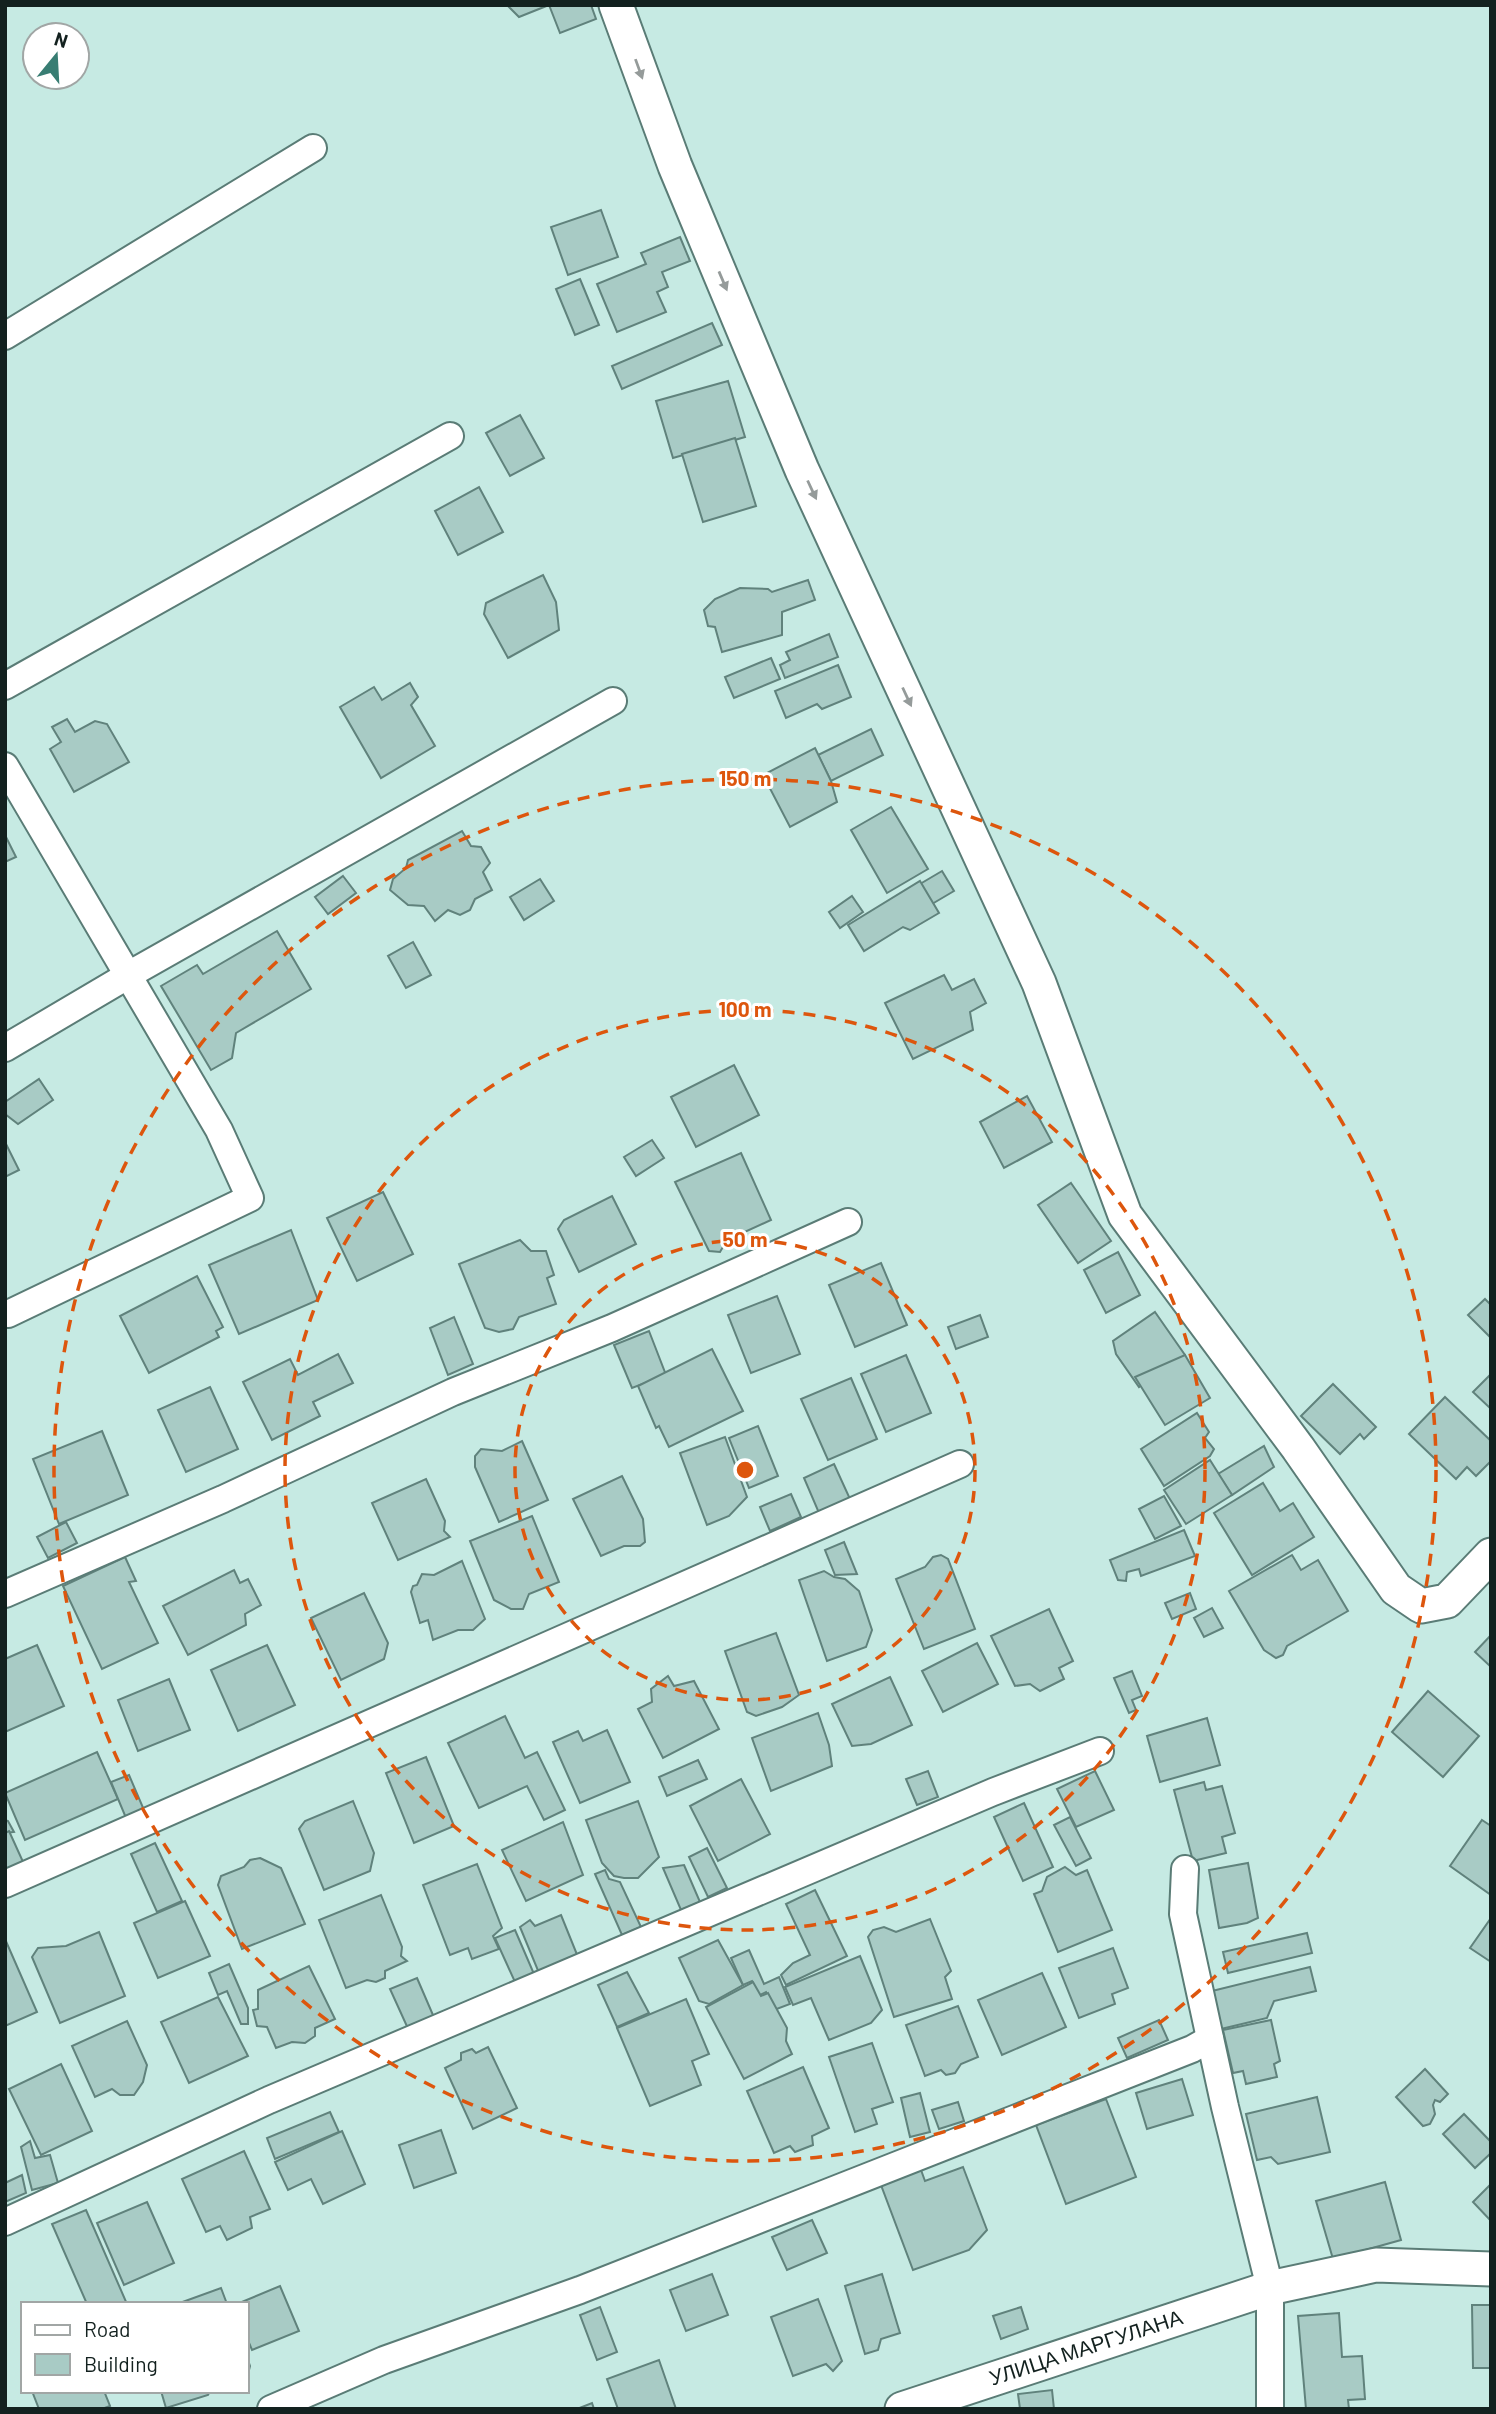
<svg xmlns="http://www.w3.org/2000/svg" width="1496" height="2414" font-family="Barlow,sans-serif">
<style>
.building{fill:#a8cbc5;stroke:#60827c;stroke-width:2}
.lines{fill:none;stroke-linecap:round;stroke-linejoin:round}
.minor-casing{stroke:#5a7c76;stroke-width:30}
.tertiary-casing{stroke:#5a7c76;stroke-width:37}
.minor{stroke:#fff;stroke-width:26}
.tertiary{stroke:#fff;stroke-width:33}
.oneway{fill:#959b9a}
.ring{fill:none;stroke:#dd560d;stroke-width:3.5;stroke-dasharray:12 9}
.labels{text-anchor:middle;stroke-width:6;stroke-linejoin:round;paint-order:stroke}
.street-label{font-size:21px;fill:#13211f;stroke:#fff}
.centre{fill:#dd560d;stroke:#fff;stroke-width:3.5}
.ring-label{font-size:21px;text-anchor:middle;font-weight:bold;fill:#dd560d;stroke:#fff;stroke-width:6;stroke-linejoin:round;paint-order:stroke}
</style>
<rect width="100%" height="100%" fill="#c6eae3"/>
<g class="building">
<path d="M549,5l-30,12 -11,-11 83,-1 5,14 -36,14z"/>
<path d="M601,210l17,47 -50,18 -17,-48z"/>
<path d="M680,237l10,24 -28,11 6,15 -11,5 9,20 -49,20 -20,-48 49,-20 -5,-11z"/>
<path d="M580,279l19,46 -24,10 -19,-46z"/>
<path d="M712,323l10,22 -100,44 -10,-23z"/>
<path d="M728,381l17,56 -72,21 -17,-57z"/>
<path d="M520,415l24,43 -34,18 -24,-43z"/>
<path d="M735,438l21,68 -53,16 -21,-68z"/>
<path d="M479,487l24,45 -45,23 -23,-44z"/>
<path d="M543,575l13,27 3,28 -51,28 -24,-44 2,-11z"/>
<path d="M808,580l7,20 -33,12v23l-60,17 -7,-25 -7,-1 -4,-16 11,-11 25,-11 28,1 4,3z"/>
<path d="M829,634l9,23 -53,21 -5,-13 10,-5 -4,-8z"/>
<path d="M771,658l9,21 -46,19 -9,-21z"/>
<path d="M838,665l13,32 -29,12 -5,-5 -31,14 -11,-27z"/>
<path d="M410,683l8,14 -7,8 24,41 -54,32 -41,-71 34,-20 8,13z"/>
<path d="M67,719l8,13 20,-11 12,3 22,38 -55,30 -24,-43 11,-7 -9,-15z"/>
<path d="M871,729l12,26 -52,26 -13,-26z"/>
<path d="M815,748l16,33 6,21 -47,25 -27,-52z"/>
<path d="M891,807l37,62 -41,24 -36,-63z"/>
<path d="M462,831l9,15 10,1 9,16 -7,9 9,18 -17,9 -5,11 -10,5 -12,-5 -13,11 -11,-15 -16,-1 -18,-15 3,-11 13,-11 2,-8z"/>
<path d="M5,835l11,22 -11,5z"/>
<path d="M942,871l12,20 -22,13 -12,-20z"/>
<path d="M343,876l13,17 -28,21 -13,-17z"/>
<path d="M540,879l14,22 -30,19 -14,-23z"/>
<path d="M920,881l19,32 -29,17 -7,-3 -39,24 -16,-26z"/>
<path d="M852,896l11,16 -23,16 -11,-16z"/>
<path d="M277,931l34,58 -75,44 -4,25 -21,12 -50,-84 36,-21 6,9z"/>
<path d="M413,942l18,33 -25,13 -18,-32z"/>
<path d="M944,975l8,15 22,-11 12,24 -16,9 3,18 -60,29 -28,-56z"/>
<path d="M734,1065l25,50 -63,32 -25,-50z"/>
<path d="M39,1079l14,21 -35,24 -13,-10v-12z"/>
<path d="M1027,1096l25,46 -48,26 -24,-46z"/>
<path d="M652,1140l12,18 -28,18 -12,-19z"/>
<path d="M5,1142l14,28 -14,7z"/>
<path d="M741,1153l30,67 -44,20 -7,12 -11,-1 -34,-69z"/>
<path d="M1071,1183l40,58 -33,22 -40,-58z"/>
<path d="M383,1192l30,62 -56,27 -30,-63z"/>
<path d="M612,1196l24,48 -57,28 -21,-43 6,-9z"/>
<path d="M291,1230l27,70 -79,34 -30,-69z"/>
<path d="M520,1240l11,11h15l8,24 -7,3 9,26 -37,13 -6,12 -14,3 -14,-4 -26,-64z"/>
<path d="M1118,1252l22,43 -34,18 -22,-43z"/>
<path d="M881,1263l26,62 -52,22 -26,-62z"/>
<path d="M197,1276l26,51 -7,4 3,6 -70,36 -29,-57z"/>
<path d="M777,1296l23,58 -49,19 -23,-58z"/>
<path d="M1485,1299l6,6v33l-23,-23z"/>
<path d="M1155,1312l30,43 -46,32 -23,-33 -3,-13z"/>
<path d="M980,1315l8,22 -32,12 -8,-22z"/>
<path d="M454,1317l19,47 -25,11 -18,-47z"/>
<path d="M649,1331l17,44 -34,13 -18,-43z"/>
<path d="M712,1349l31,62 -74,36 -10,-21 -3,2 -18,-42z"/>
<path d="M338,1354l15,29 -40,19 7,14 -48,24 -29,-58 47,-23 8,16z"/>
<path d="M906,1355l25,58 -45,19 -25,-58z"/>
<path d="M1185,1355l25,43 -45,27 -30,-48z"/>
<path d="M1491,1374v35l-18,-17z"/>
<path d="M851,1378l26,61 -49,21 -27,-61z"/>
<path d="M1333,1384l43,43 -12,12 -4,-5 -20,20 -39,-38z"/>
<path d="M210,1387l28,62 -52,23 -28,-62z"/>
<path d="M1445,1397l46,44v20l-15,15 -9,-9 -11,12 -47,-45z"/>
<path d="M1197,1413l12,19 -4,6 9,11 -4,7 -46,30 -23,-37z"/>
<path d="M758,1426l20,50 -29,12 -20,-50z"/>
<path d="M102,1431l26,64 -69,29 -26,-65z"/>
<path d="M725,1437l22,60 -18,19 -22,9 -27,-72z"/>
<path d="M522,1441l26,59 -49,22 -24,-55v-11l6,-7 21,2z"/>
<path d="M1264,1446l10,21 -42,28 -14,-21z"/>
<path d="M1210,1460l22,35 -46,29 -22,-34z"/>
<path d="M834,1464l16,35 -31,14 -15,-35z"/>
<path d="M622,1476l21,43 2,23 -5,4h-16l-23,10 -28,-57z"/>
<path d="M426,1479l19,42 -1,10 6,6 -52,23 -26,-57z"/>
<path d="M1263,1483l17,28 13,-8 21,34 -62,38 -38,-62z"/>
<path d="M791,1494l10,23 -31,14 -10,-24z"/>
<path d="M1164,1496l17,30 -26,13 -16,-30z"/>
<path d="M532,1516l27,66 -30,12 -6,15h-12l-17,-9 -24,-59z"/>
<path d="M66,1522l11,21 -29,15 -11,-21z"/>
<path d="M1184,1530l11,26 -54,20 -2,-7 -12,3 -1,9 -8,-1 -8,-20z"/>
<path d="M844,1542l13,32 -22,1 -10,-25z"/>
<path d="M941,1555l7,4 27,70 -51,20 -28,-70 29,-12 8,-10z"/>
<path d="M1292,1555l9,15 17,-10 30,51 -61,35 -4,9 -7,3 -12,-8 -35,-59z"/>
<path d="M125,1557l11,24 -7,1 29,61 -56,26 -39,-83z"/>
<path d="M462,1561l23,58 -12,11h-15l-25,10 -5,-20 -8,3 -9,-31 2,-6 4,-1 5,-11 12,1z"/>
<path d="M234,1570l6,13 8,-4 13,26 -16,9 1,11 -58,30 -25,-49z"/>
<path d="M824,1571l10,6 11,2 14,12 13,39 -6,17 -39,14 -28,-81z"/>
<path d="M364,1593l24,50 -4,16 -43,21 -30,-62z"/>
<path d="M1190,1593l6,16 -24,10 -7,-16z"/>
<path d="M1212,1608l11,20 -19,9 -10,-19z"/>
<path d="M1049,1609l24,52 -14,7 5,11 -24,12 -10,-7 -15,2 -24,-50z"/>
<path d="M776,1633l23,62 -17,12 -26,9 -9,-4 -22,-61z"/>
<path d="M1491,1635v32l-16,-15z"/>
<path d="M977,1643l21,41 -55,28 -21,-41z"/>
<path d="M37,1645l27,61 -59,26v-73z"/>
<path d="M267,1645l28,60 -57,26 -27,-61z"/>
<path d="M1132,1671l10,25 -10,4 4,10 -7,3 -15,-35z"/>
<path d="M668,1676l6,10 20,-5 25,48 -56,29 -25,-49 14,-7 -1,-13z"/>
<path d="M890,1677l22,48 -41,19 -19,2 -20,-42z"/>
<path d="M169,1679l21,51 -52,21 -20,-51z"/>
<path d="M1428,1691l51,45 -36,41 -51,-45z"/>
<path d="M818,1713l11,32 3,21 -61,25 -19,-53z"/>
<path d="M505,1716l20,42 12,-6 28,58 -21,10 -17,-34 -48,22 -31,-65z"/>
<path d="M1207,1718l13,47 -60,17 -13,-46z"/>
<path d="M607,1730l23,52 -50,21 -27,-61 25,-11 5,10z"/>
<path d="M97,1752l21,47 -93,41 -20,-47z"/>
<path d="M426,1757l28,69 -40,17 -28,-70z"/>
<path d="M698,1760l9,19 -40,17 -8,-19z"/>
<path d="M928,1771l10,26 -21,8 -11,-26z"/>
<path d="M1095,1771l19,39 -38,17 -19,-38z"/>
<path d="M129,1775l15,35 -18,8 -15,-36z"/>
<path d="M741,1779l29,55 -52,27 -28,-55z"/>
<path d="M1204,1782l2,8 16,-4 13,47 -13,4 4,16 -33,8 -19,-71z"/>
<path d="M353,1801l21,52 -4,18 -46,19 -25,-61 6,-8z"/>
<path d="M638,1801l21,56 -21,21h-14l-10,-2 -12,-13 -16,-43z"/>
<path d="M1024,1803l29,64 -30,14 -29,-64z"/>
<path d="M1070,1817l21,41 -15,8 -22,-41z"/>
<path d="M5,1820l3,1 6,11 -9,1z"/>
<path d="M1482,1820l9,6v69l-41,-29z"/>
<path d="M563,1822l20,53 -57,26 -24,-51z"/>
<path d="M9,1831l15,33 -19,9v-40z"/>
<path d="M155,1843l27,58 -25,11 -26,-58z"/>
<path d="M707,1848l20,40 -19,9 -19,-40z"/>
<path d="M260,1858l21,10 24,56 -63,25 -24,-64 3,-9 23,-9 6,-7z"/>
<path d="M1248,1863l10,55 -11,5 -28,5 -10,-58z"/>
<path d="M477,1864l25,64 -9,8 6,13 -27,10 -4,-11 -18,7 -27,-70z"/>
<path d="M684,1865l16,37 -19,8 -18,-42z"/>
<path d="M1065,1867l11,8 11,-5 25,60 -54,22 -24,-58 8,-3 5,-14z"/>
<path d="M605,1870l4,9 11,3 21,45 -19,8 -27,-61z"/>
<path d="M815,1890l32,66 -61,29 -5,-10 12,-12 17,-8 -24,-51z"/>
<path d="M381,1895l21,52 -1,9 6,5 -22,10v7l-9,4 -9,-2 -21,8 -27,-68z"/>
<path d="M185,1901l25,55 -52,22 -24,-55z"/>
<path d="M561,1915l17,42 -39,16 -19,-46 10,-7 5,6z"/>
<path d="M1491,1918v44l-21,-14z"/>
<path d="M930,1919l21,52 -6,6 7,22 -58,18 -26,-80 5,-7 11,-3 12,5z"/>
<path d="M515,1930l19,44 -19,8 -20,-44z"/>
<path d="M99,1932l26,64 -65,27 -28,-66 6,-9 28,-2z"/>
<path d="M1307,1933l5,20 -84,20 -5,-21z"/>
<path d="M5,1939l32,73 -32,14z"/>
<path d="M718,1940l25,45 -34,19 -10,-3 -20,-43z"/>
<path d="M1113,1948l15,40 -16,6 3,10 -36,14 -20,-50z"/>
<path d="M749,1950l15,34 15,-7 11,27 -16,6 -8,-18 -8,4 -6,-15 -9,4 -12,-27z"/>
<path d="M860,1956l22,54 -11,13 -42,17 -18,-42 -18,7 -8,-18z"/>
<path d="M229,1964l19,44v16h-7l-14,-33 -9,4 -9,-22z"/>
<path d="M309,1966l26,53 -20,9v8l-10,7 -13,-1 -16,6 -9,-21 -10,-1 -4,-16 5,-1v-19z"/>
<path d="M1310,1967l6,24 -42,10 -7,17 -46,11 -9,-38z"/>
<path d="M627,1972l22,41 -32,14 -19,-42z"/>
<path d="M1042,1973l24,54 -64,28 -24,-55z"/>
<path d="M417,1978l19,44 -26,11 -20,-44z"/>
<path d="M753,1982l8,14 7,-3 19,35 -1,13 6,13 -48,25 -38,-72z"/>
<path d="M218,1997l30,59 -59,27 -28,-61z"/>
<path d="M686,1999l23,55 -17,7 9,24 -51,21 -33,-78z"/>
<path d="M958,2006l20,51 -17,7 -6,9 -9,2 -5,-5 -16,6 -19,-51z"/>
<path d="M1159,2020l9,20 -41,18 -9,-20z"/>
<path d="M1271,2020l9,41 -6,3 3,13 -31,7 -3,-13 -10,2 -10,-43z"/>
<path d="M127,2021l20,44 -4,17 -9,13h-14l-8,-6 -17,8 -23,-51z"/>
<path d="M872,2043l21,59 -21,7 5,15 -22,8 -26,-75z"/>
<path d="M488,2047l29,61 -44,21 -28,-61 16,-8v-7l11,-4 4,4z"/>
<path d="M61,2064l31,67 -51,24 -32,-66z"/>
<path d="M803,2067l26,61 -17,8 1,9 -18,7 -5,-6 -16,7 -27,-62z"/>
<path d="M1425,2069l23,25 -8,8 -5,-2 -2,5 2,9 -5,10 -7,2 -27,-29z"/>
<path d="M1182,2079l11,36 -46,14 -11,-36z"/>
<path d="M920,2093l10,39 -20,5 -9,-39z"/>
<path d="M1317,2097l13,55 -52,12 -7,-7 -14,3 -11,-46z"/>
<path d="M1106,2099l30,78 -70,27 -30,-79z"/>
<path d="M958,2102l6,19 -25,8 -7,-19z"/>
<path d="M330,2112l9,20 -64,27 -8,-21z"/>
<path d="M1464,2114l27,28v11l-16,15 -32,-34z"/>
<path d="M441,2130l15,43 -42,15 -15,-43z"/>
<path d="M342,2131l23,53 -42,20 -12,-25 -23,11 -13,-28z"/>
<path d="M30,2141l5,17 15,-3 8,28 -26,7 -11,-43z"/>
<path d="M244,2151l26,58 -20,8 2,11 -25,12 -7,-14 -14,6 -24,-53z"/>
<path d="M963,2167l24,63 -18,20 -56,20 -32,-85 40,-15 4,11z"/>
<path d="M22,2175l4,18 -21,9v-19z"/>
<path d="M1385,2182l16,58 -68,19 -17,-58z"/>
<path d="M1491,2184v37l-18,-19z"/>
<path d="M147,2202l27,61 -50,22 -27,-62z"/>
<path d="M86,2210l41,94h-40l-35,-80z"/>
<path d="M812,2220l15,33 -40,17 -15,-33z"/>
<path d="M712,2274l16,41 -42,16 -16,-41z"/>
<path d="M882,2274l18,59 -19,6 -3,11 -13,4 -20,-68z"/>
<path d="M280,2286l19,45 -47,19 -5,-12v-34h-10z"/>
<path d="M221,2288l6,16h-50z"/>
<path d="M818,2299l24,62 -9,10 -7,-7 -33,12 -22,-59z"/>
<path d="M1472,2305h19v63h-18z"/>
<path d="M600,2307l17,45 -20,8 -17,-45z"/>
<path d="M1021,2307l7,22 -27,10 -8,-23z"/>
<path d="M1339,2313l3,44 20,-1 3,43 -17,1 1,9h-43l-8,-93z"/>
<path d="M247,2357l3,9 -3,12z"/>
<path d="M659,2360l17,49h-58l-11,-30z"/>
<path d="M1052,2390l2,19h-34l-2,-15z"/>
<path d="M32,2391h72l6,15 -8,3h-63z"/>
<path d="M161,2391h49l-2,4 -42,13z"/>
<path d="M592,2403l2,6h-17z"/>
</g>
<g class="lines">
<g class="minor-casing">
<g id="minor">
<path d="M5,336l308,-188"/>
<path d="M5,686l445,-250"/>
<path d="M5,766l214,364 31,68 -242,116"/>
<path d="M5,1048l134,-79 474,-268"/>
<path d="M5,1594l218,-95 230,-107 159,-64 236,-106"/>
<path d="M1185,1869l-2,45 42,193 45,181v121"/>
<path d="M5,1884l955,-420"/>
<path d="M5,2222l264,-122 724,-308 107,-41"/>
<path d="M271,2409l113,-49 196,-70 612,-241 18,-10"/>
</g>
</g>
<g class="tertiary-casing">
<g id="tertiary">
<path d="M616,5l59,161 127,304 237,513 86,232 173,233 98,141 25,17 26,-5 44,-46"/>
<path d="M902,2409l368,-121 106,-23 115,4"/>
</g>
</g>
<use href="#minor" class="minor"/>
<use href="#tertiary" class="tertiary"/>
</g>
<defs><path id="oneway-solid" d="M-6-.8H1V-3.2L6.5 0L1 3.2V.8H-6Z" transform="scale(1.75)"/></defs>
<g class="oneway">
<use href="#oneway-solid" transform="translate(639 69) rotate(70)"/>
<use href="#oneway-solid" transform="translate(723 281) rotate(67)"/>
<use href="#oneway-solid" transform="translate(812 490) rotate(65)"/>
<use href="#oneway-solid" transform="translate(907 697) rotate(65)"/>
</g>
<g class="ring">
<circle cx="745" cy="1470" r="230"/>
<circle cx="745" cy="1470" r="460"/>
<circle cx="745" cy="1470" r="691"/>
</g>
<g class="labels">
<g class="street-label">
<text transform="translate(1086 2348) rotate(-18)" y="7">УЛИЦА МАРГУЛАНА</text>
</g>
</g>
<circle cx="745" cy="1470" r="10" class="centre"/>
<g class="ring-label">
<text x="745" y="786">150 m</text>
<text x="745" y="1017">100 m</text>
<text x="745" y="1247">50 m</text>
</g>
<rect width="1496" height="2414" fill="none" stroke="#13211f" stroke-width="14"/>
<rect x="21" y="2302" width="228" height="91" fill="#ffffff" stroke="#a1a6a5" stroke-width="2"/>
<rect x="35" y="2325" width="35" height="10" fill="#ffffff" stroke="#a1a6a5" stroke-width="2"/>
<text x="84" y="2337" font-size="21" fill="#13211f">Road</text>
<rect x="35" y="2354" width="35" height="21" fill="#a8cbc5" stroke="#a1a6a5" stroke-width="2"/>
<text x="84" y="2372" font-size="21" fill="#13211f">Building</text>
<g transform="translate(56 56) rotate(18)"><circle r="33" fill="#ffffff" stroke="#a1a6a5" stroke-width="2"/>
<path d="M0-5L12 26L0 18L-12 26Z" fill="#387d73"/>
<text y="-10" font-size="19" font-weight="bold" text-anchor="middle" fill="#13211f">N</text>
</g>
</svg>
